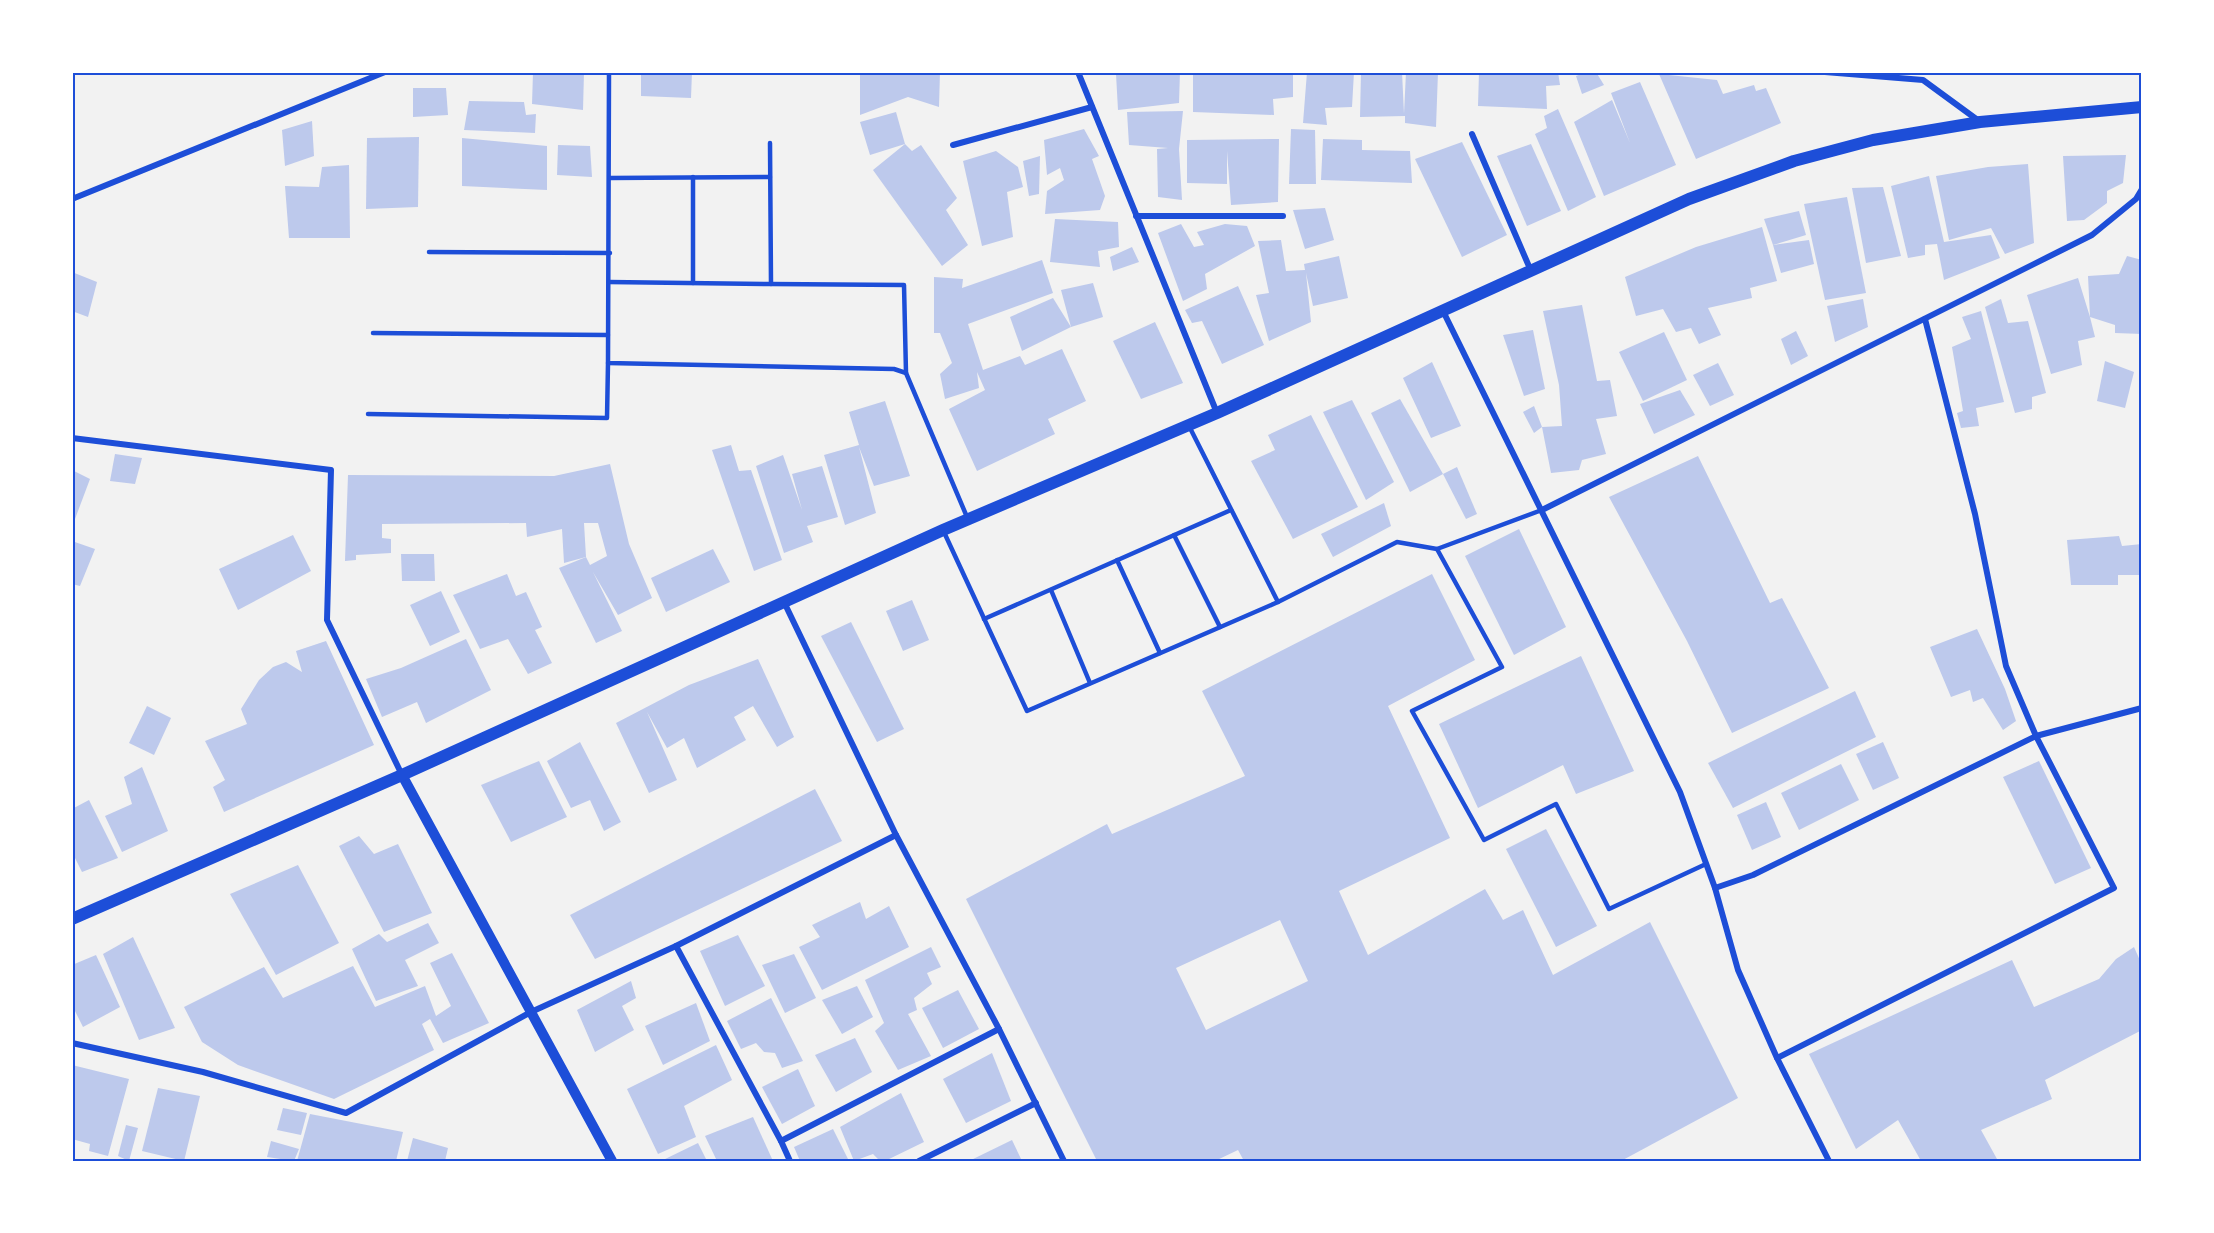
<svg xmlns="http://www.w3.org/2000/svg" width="2214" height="1233" font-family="'Archivo Narrow',sans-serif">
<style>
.building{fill:#bdc9ec;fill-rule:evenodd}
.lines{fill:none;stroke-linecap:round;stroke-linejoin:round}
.service{stroke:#1d4ed8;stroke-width:4.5}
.minor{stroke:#1d4ed8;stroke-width:6}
.tertiary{stroke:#1d4ed8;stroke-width:10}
.secondary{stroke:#1d4ed8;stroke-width:12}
.neatline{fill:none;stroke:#1d4ed8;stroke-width:2}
</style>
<rect width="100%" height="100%" fill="#f2f2f2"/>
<g class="building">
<path d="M533,72h51l-1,38 -51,-6z"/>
<path d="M641,72h51l-1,26 -50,-2z"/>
<path d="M860,72h80l-1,35 -31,-10 -48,18z"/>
<path d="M1119,72h61l-1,31 -61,7 -2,-36z"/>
<path d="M1193,72h100v25l-20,2 1,16 -81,-3z"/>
<path d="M1307,72h47l-2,35 -27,1 2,17 -24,-2z"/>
<path d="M1361,72h41l2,42 2,-42h32l-2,55 -31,-4v-7l-45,1z"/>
<path d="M1479,72h79l2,13 -14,1 1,23 -69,-3z"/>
<path d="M1587,72h9l8,13 -22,9 -6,-18z"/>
<path d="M1659,74l58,6 6,14 31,-9 2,6 10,-3 15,35 -85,36z"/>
<path d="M1640,82l36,83 -72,31 -30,-74 38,-22 18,43 -19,-50z"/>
<path d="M413,88h33l2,27 -35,2z"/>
<path d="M469,101l55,1 2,13 10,-1 -1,19 -71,-3z"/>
<path d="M1558,109l38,88 -28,14 -33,-77 12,-6 -3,-12z"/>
<path d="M1183,111l-4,38 3,51 -24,-3 -1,-48 11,-1 -39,-3 -2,-33z"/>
<path d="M896,112l9,32 7,7 9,-6 36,53 -11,12 22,35 -26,21 -69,-96 32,-26 -35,11 -10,-33z"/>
<path d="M312,121l2,35 -29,10 -3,-36z"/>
<path d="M1084,129l15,27 -7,3 13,37 -5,14 -55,4 2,-23 17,-11 -4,-12 -13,7 -3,-35z"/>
<path d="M1291,129l24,1 1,54h-27z"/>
<path d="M419,137l-1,70 -52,2 1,-71z"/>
<path d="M462,138l85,8v44l-85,-4z"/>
<path d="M1279,139l-1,63 -47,3 -4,-54v33l-40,-1v-43z"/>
<path d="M1323,139l39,1v10l48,1 2,32 -91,-3z"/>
<path d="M1462,142l45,93 -45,22 -47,-98z"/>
<path d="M1531,144l30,67 -34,15 -30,-70z"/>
<path d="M558,145l32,1 2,31 -35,-2z"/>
<path d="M996,151l22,16 5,20 -16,5 6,45 -31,9 -19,-85z"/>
<path d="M2126,155l-3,28 -16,8v12l-23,17 -17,1 -4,-65z"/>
<path d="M1040,156l-1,38 -10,2 -6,-35z"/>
<path d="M2028,164l6,79 -29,11 -14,-26 -42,12 -13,-64 52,-9z"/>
<path d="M349,165l1,73h-61l-4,-52 34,1 3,-20z"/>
<path d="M1929,176l15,66 47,-7 9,23 -56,22 -7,-36 -12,1v10l-17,3 -17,-72z"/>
<path d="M1883,187l18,69 -35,7 -14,-75z"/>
<path d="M1847,197l19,96 -41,7 -21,-96z"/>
<path d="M1325,208l9,32 -29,9 -12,-39z"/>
<path d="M1799,211l7,24 -33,10 -9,-26z"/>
<path d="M1055,219l63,3 1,25 -21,4 2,16 -50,-5z"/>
<path d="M1181,224l13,23 10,-2 -7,-13 28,-8 22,2 8,20 -50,28 2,15 -24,12 -25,-68z"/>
<path d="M1762,227l15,54 -27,7 2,10 -44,10 13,27 -22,9 -8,-16 -15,4 -13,-23 -27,7 -11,-39 71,-30z"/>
<path d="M1281,240l5,31 19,-1 -1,-6 35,-8 9,42 -35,8 -7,-33 5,49 -42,19 -13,-46 13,-2 -11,-52z"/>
<path d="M1809,240l5,24 -33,9 -8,-28z"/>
<path d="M1132,247l7,15 -26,9 -3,-14z"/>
<path d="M2127,256l15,4v74l-27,-1v-8l-25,-8 5,20 -17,4 4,24 -31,9 -24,-79 51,-17 12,39 -2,-41 31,-2z"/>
<path d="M1042,260l11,33 -85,31 15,46 37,-14 5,9 37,-16 24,52 -38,18 7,15 -78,37 -28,-62 36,-19 -8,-18 2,16 -34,11 -5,-25 12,-11 -12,-30h-6v-56l29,2 -1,9z"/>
<path d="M72,272l25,10 -9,35 -16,-6z"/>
<path d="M1093,283l10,34 -32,10 -10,-37z"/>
<path d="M1238,286l26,59 -42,19 -20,-43 -10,2 -7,-13z"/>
<path d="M1053,298l18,29 -49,24 -12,-34z"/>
<path d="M1863,299l5,28 -33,15 -8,-36z"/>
<path d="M2001,299l7,24 20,-2 18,72 -14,4v12l-17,4 -30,-106z"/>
<path d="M1582,305l15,76 13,-1 7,36 -21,3 10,35 -24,6 -3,10 -28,3 -9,-46 -8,6 -11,-21 11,-6 8,21 20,-1 -3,-41 -16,-74z"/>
<path d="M1981,311l23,91 -28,6 3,18 -18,2 -4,-15 6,-2 -11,-64 19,-8 -9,-22z"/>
<path d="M1155,322l28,61 -42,16 -28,-58z"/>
<path d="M1533,330l12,59 -21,7 -21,-61z"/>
<path d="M1796,331l12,25 -17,9 -10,-26z"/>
<path d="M1664,332l23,48 -44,21 -24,-49z"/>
<path d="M2105,361l29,11 -9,36 -28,-7z"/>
<path d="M1432,362l29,64 -30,12 -28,-60z"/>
<path d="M1718,363l16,32 -24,11 -17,-31z"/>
<path d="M1680,390l15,25 -41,19 -14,-30z"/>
<path d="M1400,399l43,75 -33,18 -39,-79z"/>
<path d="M1352,400l42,82 -28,18 -43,-88z"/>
<path d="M885,401l25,75 -36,10 -15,-39 17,66 -31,12 -21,-70 35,-10 -10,-33z"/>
<path d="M1311,415l47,92 -65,32 -42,-78 24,-11 -7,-15z"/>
<path d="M731,445l8,26 12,-1 31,90 -28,11 -42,-121z"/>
<path d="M115,454l27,4 -7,26 -25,-3z"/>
<path d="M783,455l19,55 -10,-36 30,-8 16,51 -31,9 6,16 -29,11 -28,-87z"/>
<path d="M1698,456l72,147 12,-5 47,90 -97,45 -45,-92 -78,-144z"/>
<path d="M610,464l19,80 23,54 -34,17 -25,-43 29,59 -26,12 -37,-75 27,-11 4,8 17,-9 -9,-33h-14l2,34 -22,6 -2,-34 -35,8 -1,-14 -144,1v14l9,1v14l-35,2v5l-11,1 3,-86 206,1z"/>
<path d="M1457,467l20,47 -11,5 -23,-45z"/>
<path d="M72,470l18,9 -18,48z"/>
<path d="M1384,503l7,23 -58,31 -12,-23z"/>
<path d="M1519,529l47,98 -52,28 -49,-99z"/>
<path d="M293,535l18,36 -73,39 -19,-41z"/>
<path d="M2119,536l3,10 20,-2v31h-24v10h-47l-4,-45z"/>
<path d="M72,541l23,8 -15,37 -8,-2z"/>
<path d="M713,549l17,33 -64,30 -15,-34z"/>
<path d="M401,554h33l1,27h-33z"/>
<path d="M507,574l9,22 10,-4 16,35 -7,3 17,33 -24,11 -20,-35 -28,10 -27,-54z"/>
<path d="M1432,574l43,86 -87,46 62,132 -111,53 29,64 117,-66 18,31 20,-10 30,65 97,-53 88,176 -117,63h-377l-6,-11 -23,11h-118l-131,-262 141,-75 5,10 133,-58 -43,-85zM1280,920l28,61 -102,49 -30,-62z"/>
<path d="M441,591l19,41 -30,14 -20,-41z"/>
<path d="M912,600l17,40 -26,11 -17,-40z"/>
<path d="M851,622l53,107 -27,13 -56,-106z"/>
<path d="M1977,629l28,60 11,32 -13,9 -20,-32 -10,4 -3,-12 -19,7 -21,-50z"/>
<path d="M466,639l25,51 -65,33 -9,-21 -35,15 -16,-38 35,-11z"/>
<path d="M326,641l48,104 -150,67 -11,-25 12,-7 -20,-39 42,-17 -6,-15 18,-29 14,-13 13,-5 16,10 -6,-21z"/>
<path d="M1581,656l53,115 -58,23 -13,-29 -85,43 -39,-84z"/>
<path d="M758,659l36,78 -17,10 -24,-41 -19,11 12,23 -49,28 -13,-30 -17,10 -20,-36 30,68 -28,13 -33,-70 73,-38z"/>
<path d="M1855,691l21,46 -143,71 -25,-45z"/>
<path d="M147,706l24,12 -17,37 -25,-12z"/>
<path d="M580,742l41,80 -17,9 -14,-31 -19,8 -24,-47z"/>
<path d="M1883,742l16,36 -26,12 -17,-36z"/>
<path d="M539,761l28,56 -56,25 -30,-57z"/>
<path d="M2039,761l52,107 -36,16 -52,-107z"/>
<path d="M1841,764l18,36 -60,30 -18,-37z"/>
<path d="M142,767l26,64 -46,21 -17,-36 27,-12 -8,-27z"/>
<path d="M815,789l27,52 -247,118 -25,-44z"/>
<path d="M89,800l29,58 -36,14 -10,-20v-26l3,-1 -3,-16z"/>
<path d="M1766,802l15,35 -29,13 -15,-35z"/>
<path d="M1546,829l51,97 -41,21 -50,-98z"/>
<path d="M359,836l15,18 24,-10 34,69 -48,19 -45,-86z"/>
<path d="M298,865l41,78 -63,32 -46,-81z"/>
<path d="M860,902l6,17 23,-13 20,41 -87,43 -23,-43 21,-10 -8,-12z"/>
<path d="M428,923l11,20 -34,17 13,26 -42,15 -24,-52 27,-15 8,8z"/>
<path d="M738,935l27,51 -40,20 -25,-55z"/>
<path d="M133,937l42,91 -36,12 -36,-86z"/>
<path d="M931,947l10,20 -14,6 5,11 -18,14 3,12 -9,4 23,42 -33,14 -23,-39 9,-8 -19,-43z"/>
<path d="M2134,947l8,18v65l-97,50 7,19 -71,31 16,29 -76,2 -23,-41 -42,29 -47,-95 203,-94 22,47 65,-28 17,-20z"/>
<path d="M452,953l37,70 -46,20 -13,-24 -8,5 12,26 -100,49 -96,-34 -36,-23 -18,-35 80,-40 19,31 70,-32 22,41 50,-21 11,30 15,-10 -21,-43z"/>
<path d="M794,954l22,44 -31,15 -23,-48z"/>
<path d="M96,955l24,52 -37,20 -11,-22v-40z"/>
<path d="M631,981l5,17 -14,8 12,24 -39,22 -18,-42z"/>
<path d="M857,986l16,31 -31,17 -20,-34z"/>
<path d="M958,990l21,39 -36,19 -21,-40z"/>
<path d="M771,998l32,63 -21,7 -7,-15 -11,-1 -8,-9 -15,6 -14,-28z"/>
<path d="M696,1003l14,38 -47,24 -18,-39z"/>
<path d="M855,1038l17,34 -36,20 -21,-37z"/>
<path d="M716,1045l16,35 -48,26 12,31 -38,17 -31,-65z"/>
<path d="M992,1053l19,48 -45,22 -23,-44z"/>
<path d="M72,1065l57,14 -21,77 -19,-5 1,-7 -18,-5z"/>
<path d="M798,1069l17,37 -33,18 -20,-37z"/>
<path d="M158,1088l42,8 -16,65 -42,-10z"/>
<path d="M901,1093l23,49 -39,19h-5l-7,-7 -19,7 -14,-34z"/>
<path d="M283,1108l24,5 -6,22 -24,-5z"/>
<path d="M310,1114l93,18 -7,29h-99z"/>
<path d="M753,1117l20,44h-56l-12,-25z"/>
<path d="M126,1125l12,3 -9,33 -11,-5z"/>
<path d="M833,1129l16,32h-49l-6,-14z"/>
<path d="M413,1138l35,10 -3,13h-38z"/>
<path d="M1012,1140l10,21h-53z"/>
<path d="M271,1141l28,8 -5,12 -27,-4z"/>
<path d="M698,1143l9,18h-46z"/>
</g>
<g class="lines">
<g class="service">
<path d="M609,72l-1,291 286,6 12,4 61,144"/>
<path d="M610,178l160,-1"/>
<path d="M429,252l181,1"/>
<path d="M609,282l162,2 -1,-141"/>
<path d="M693,283v-106"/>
<path d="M771,284l133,1 2,88"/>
<path d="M373,333l235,2"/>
<path d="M368,414l239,4 1,-55"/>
<path d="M943,530l84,181 251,-109 -89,-176"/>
<path d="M1174,535l46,92"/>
<path d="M1437,549l65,118 -90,44 72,129 72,-36 53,105 97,-45"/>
<path d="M1117,560l43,93"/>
<path d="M1051,590l39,93"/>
<path d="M1278,602l119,-60 40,7 105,-39"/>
<path d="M984,619l247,-109"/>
</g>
<g class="minor">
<path d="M1078,72l139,341"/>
<path d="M1825,72l98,8 56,41"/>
<path d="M1472,134l59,137"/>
<path d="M953,145l139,-38"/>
<path d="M72,199l313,-127"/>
<path d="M1136,216h147"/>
<path d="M1443,311l237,481 35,96 23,82 39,88 52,103"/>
<path d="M72,438l259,32 -4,150 75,155"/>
<path d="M1542,510l550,-275 44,-36 6,-10"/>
<path d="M784,602l112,233 103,194 65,132"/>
<path d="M1715,888l38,-13 283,-139 106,-28"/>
<path d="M676,946l105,195 218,-112"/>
<path d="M72,1043l131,29 143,41 185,-101 145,-66 220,-111"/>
<path d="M1777,1058l337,-170 -78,-152 -30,-70 -31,-152 -50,-195"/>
<path d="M781,1141l9,20"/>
<path d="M919,1161l117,-58"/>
</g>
<path class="tertiary" d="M402,775l210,386"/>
<path class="secondary" d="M72,919l330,-144 541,-245 274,-117 472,-214 105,-38 79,-21 107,-18 162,-15"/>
</g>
<rect width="2214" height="1233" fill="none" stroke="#ffffff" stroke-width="147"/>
<rect x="74" y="74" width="2066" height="1086" class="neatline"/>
</svg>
